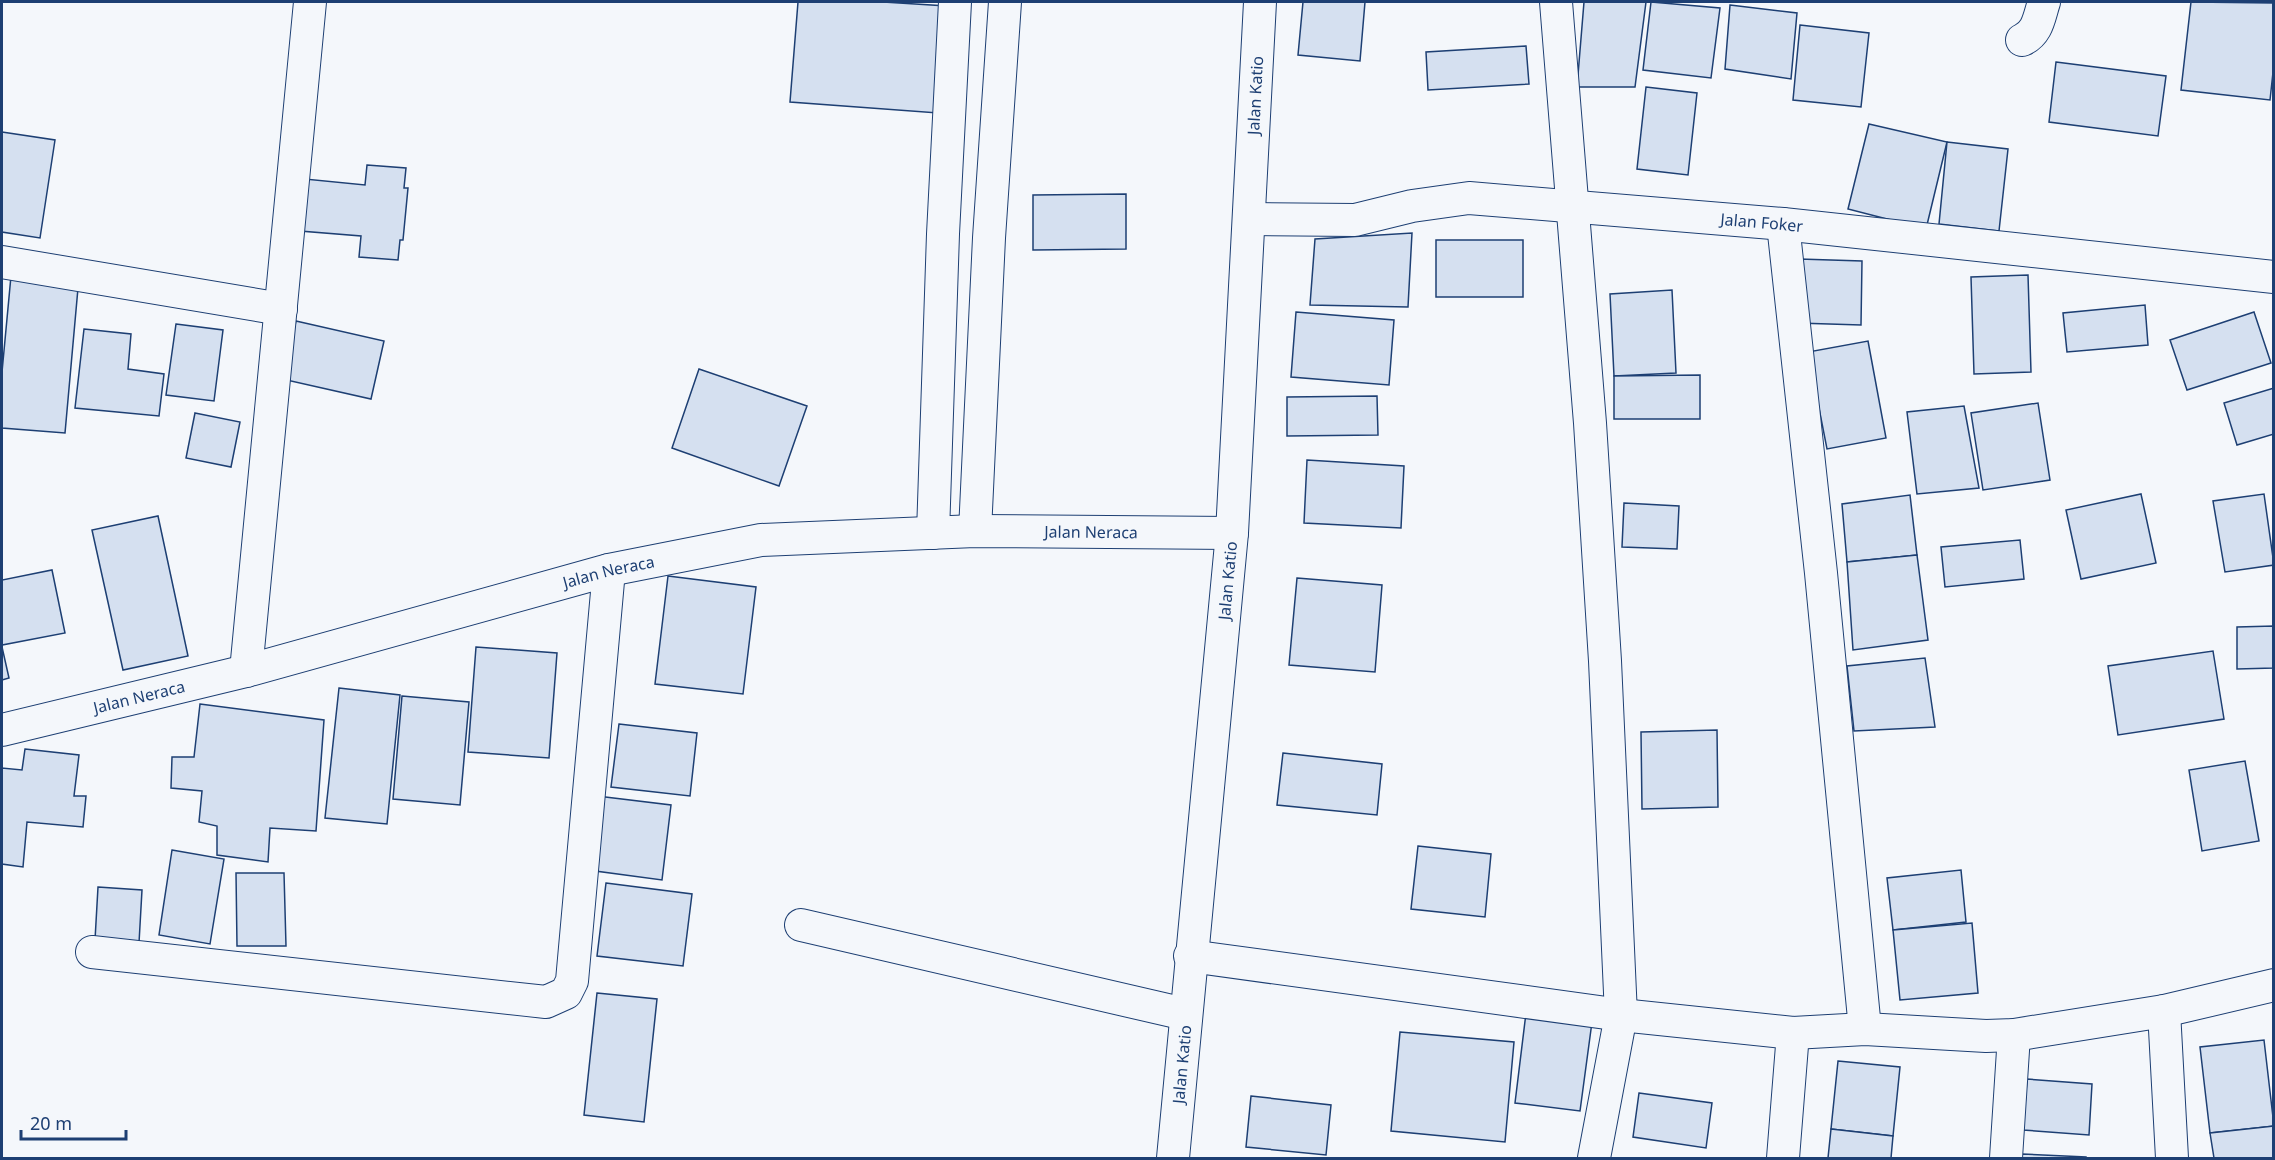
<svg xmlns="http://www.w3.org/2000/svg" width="2275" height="1160" font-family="'Noto Sans',sans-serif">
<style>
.building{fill:#d5e0f0;stroke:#1d3f73;stroke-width:1.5}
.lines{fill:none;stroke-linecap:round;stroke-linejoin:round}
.minor-casing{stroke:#1d3f73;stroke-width:34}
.minor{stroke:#f4f7fb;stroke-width:32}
.labels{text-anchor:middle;stroke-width:4.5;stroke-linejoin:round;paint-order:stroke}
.street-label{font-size:16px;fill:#1d3f73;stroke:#f4f7fb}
</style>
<rect width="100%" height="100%" fill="#f4f7fb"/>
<g class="building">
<path d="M798,2h85l64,4 -9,107 -148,-11z"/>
<path d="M1303,2h62l-5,59 -62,-6z"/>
<path d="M1584,2h62l-11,85h-58z"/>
<path d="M1651,2l69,6 -9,70 -68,-8z"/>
<path d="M2191,2l83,1v60l-4,37 -89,-10z"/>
<path d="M1730,5l67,8 -6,66 -66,-10z"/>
<path d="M1800,25l69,8 -8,74 -68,-7z"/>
<path d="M1526,46l3,38 -101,6 -2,-38z"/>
<path d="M2056,62l110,14 -8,60 -109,-14z"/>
<path d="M1646,87l51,6 -9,82 -51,-6z"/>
<path d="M1869,124l78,18 -21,87 -78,-20z"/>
<path d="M2,132l53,8 -15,98 -38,-6z"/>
<path d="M1947,142l61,7 -9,82 -60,-7z"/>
<path d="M367,165l39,3 -2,20h4l-5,52h-3l-2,20 -39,-3 2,-21 -61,-5 5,-52 60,6z"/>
<path d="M1126,194v55l-93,1v-55z"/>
<path d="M1412,233l-4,74 -98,-2 5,-66z"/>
<rect x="1436" y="240" width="87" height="57"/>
<path d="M1799,259l63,2 -1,64 -64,-2z"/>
<path d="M2028,275l3,97 -57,2 -3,-97z"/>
<path d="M11,276l67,12 -13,145 -63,-5v-56z"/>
<path d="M1672,290l4,83 -62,3 -4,-82z"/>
<path d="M2145,305l3,40 -81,7 -4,-39z"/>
<path d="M1296,312l98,8 -5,65 -98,-8z"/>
<path d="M2254,312l17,51 -84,27 -17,-50z"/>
<path d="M296,321l88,20 -13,58 -89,-20z"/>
<path d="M176,324l47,6 -9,71 -48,-6z"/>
<path d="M84,329l47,5 -3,35 36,5 -5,42 -84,-8z"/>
<path d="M1868,341l18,97 -59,11 -19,-97z"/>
<path d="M699,369l108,37 -28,80 -107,-38z"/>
<path d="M1700,375v44h-86v-43z"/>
<path d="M2274,388v46l-37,11 -13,-42z"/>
<path d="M1377,396l1,39 -91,1v-39z"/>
<path d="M2038,403l12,77 -67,10 -12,-77z"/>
<path d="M1964,406l15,82 -62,6 -10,-82z"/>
<path d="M195,413l45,9 -9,45 -45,-9z"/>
<path d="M1307,460l97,6 -3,62 -97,-5z"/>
<path d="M2141,494l15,69 -75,16 -15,-69z"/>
<path d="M2264,494l10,71 -49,7 -12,-71z"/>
<path d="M1910,495l7,60 -70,7 -5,-58z"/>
<path d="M1624,503l55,3 -2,43 -55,-2z"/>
<path d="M158,516l30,140 -65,14 -31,-140z"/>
<path d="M2020,540l4,39 -79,8 -4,-40z"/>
<path d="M1917,555l11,85 -75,10 -6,-88z"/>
<path d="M52,570l13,63 -63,12v-65z"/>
<path d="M668,576l88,11 -13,107 -88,-10z"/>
<path d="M1297,578l85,7 -7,87 -86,-7z"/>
<path d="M2274,626v42l-37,1v-42z"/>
<path d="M2,647l7,31 -7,2z"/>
<path d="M476,647l81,6 -8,105 -81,-6z"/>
<path d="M2213,651l11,68 -106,16 -10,-69z"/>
<path d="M1925,658l10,69 -81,4 -7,-65z"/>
<path d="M339,688l61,7 -13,129 -62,-6z"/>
<path d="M402,696l67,6 -9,103 -67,-6z"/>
<path d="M200,704l124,16 -8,111 -46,-3 -2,34 -51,-7v-29l-18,-4 3,-31 -31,-3 1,-31h22z"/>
<path d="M619,724l78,9 -7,63 -79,-9z"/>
<path d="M1717,730l1,77 -76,2 -1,-77z"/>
<path d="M25,749l54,6 -5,41h12l-3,31 -56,-5 -4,45 -21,-3v-96l20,2z"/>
<path d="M1283,753l99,11 -5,51 -100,-10z"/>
<path d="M2245,761l14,80 -57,10 -13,-81z"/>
<path d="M597,796l74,9 -9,75 -74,-10z"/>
<path d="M1418,846l73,8 -6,63 -74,-8z"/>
<path d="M172,850l52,9 -14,85 -51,-9z"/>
<path d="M1961,870l5,52 -73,8 -6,-52z"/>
<path d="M236,873h48l2,73h-49z"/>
<path d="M606,883l86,11 -9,72 -86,-10z"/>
<path d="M98,887l44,3 -3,53 -44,-3z"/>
<path d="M1972,923l6,70 -78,7 -7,-70z"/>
<path d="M597,993l60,6 -13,123 -60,-7z"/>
<path d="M1526,1013l66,9 -12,89 -65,-8z"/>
<path d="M1400,1032l114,10 -9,100 -114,-11z"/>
<path d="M2264,1040l10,86 -64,7 -10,-86z"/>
<path d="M1838,1061l62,6 -7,69 -62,-7z"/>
<path d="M2027,1079l65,5 -3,51 -66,-5z"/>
<path d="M1639,1093l73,10 -6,45 -73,-11z"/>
<path d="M1251,1096l80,9 -5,50 -80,-8z"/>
<path d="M2274,1126v32h-60l-4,-25z"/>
<path d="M1831,1129l62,7 -2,22h-63z"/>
<path d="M2022,1154l64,3v1h-64z"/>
</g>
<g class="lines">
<g class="minor-casing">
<g id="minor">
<path d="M1556,2l34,421 15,238 16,354 -27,143"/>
<path d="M2022,40c16,-7 17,-23 22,-38"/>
<path id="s1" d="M1249,219l106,1 57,-14 57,-8 314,26 491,53"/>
<path d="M1783,224l38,349 44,456"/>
<path d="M2,262l279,47"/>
<path d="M975,531l14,-293 16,-236"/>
<path d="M933,533l10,-299 12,-232"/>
<path d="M246,671l64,-669"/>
<path id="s2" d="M2,730l244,-59 363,-101 152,-30 214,-9 257,2"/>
<path d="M801,925l384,89"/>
<path d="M92,952l454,50 20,-9 6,-12 37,-411"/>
<path d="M1190,956l431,59 172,18 72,-4 121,7 28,-1 150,-24 110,-26"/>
<path d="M2164,1011l8,147"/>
<path id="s3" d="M1173,1158l59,-625 28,-531"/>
<path d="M1783,1158l10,-125"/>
<path d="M2006,1158l8,-123"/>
</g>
</g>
<use href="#minor" class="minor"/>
</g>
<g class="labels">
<g class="street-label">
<text dy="6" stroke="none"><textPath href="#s3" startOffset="1066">Jalan Katio</textPath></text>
<text dy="6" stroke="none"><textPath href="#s1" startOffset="516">Jalan Foker</textPath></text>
<text dy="6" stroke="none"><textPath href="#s2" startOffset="1113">Jalan Neraca</textPath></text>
<text dy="6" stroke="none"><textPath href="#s2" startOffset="627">Jalan Neraca</textPath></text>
<text dy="6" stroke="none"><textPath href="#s3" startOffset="580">Jalan Katio</textPath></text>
<text dy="6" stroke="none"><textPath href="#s2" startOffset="141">Jalan Neraca</textPath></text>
<text dy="6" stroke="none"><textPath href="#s3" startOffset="94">Jalan Katio</textPath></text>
</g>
</g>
<rect width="2275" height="1160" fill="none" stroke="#1d3f73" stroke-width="6"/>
<path d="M21 1130v9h105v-9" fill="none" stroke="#1d3f73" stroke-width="3"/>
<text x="30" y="1130" font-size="18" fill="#1d3f73" stroke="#f4f7fb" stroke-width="4.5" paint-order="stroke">20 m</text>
</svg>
